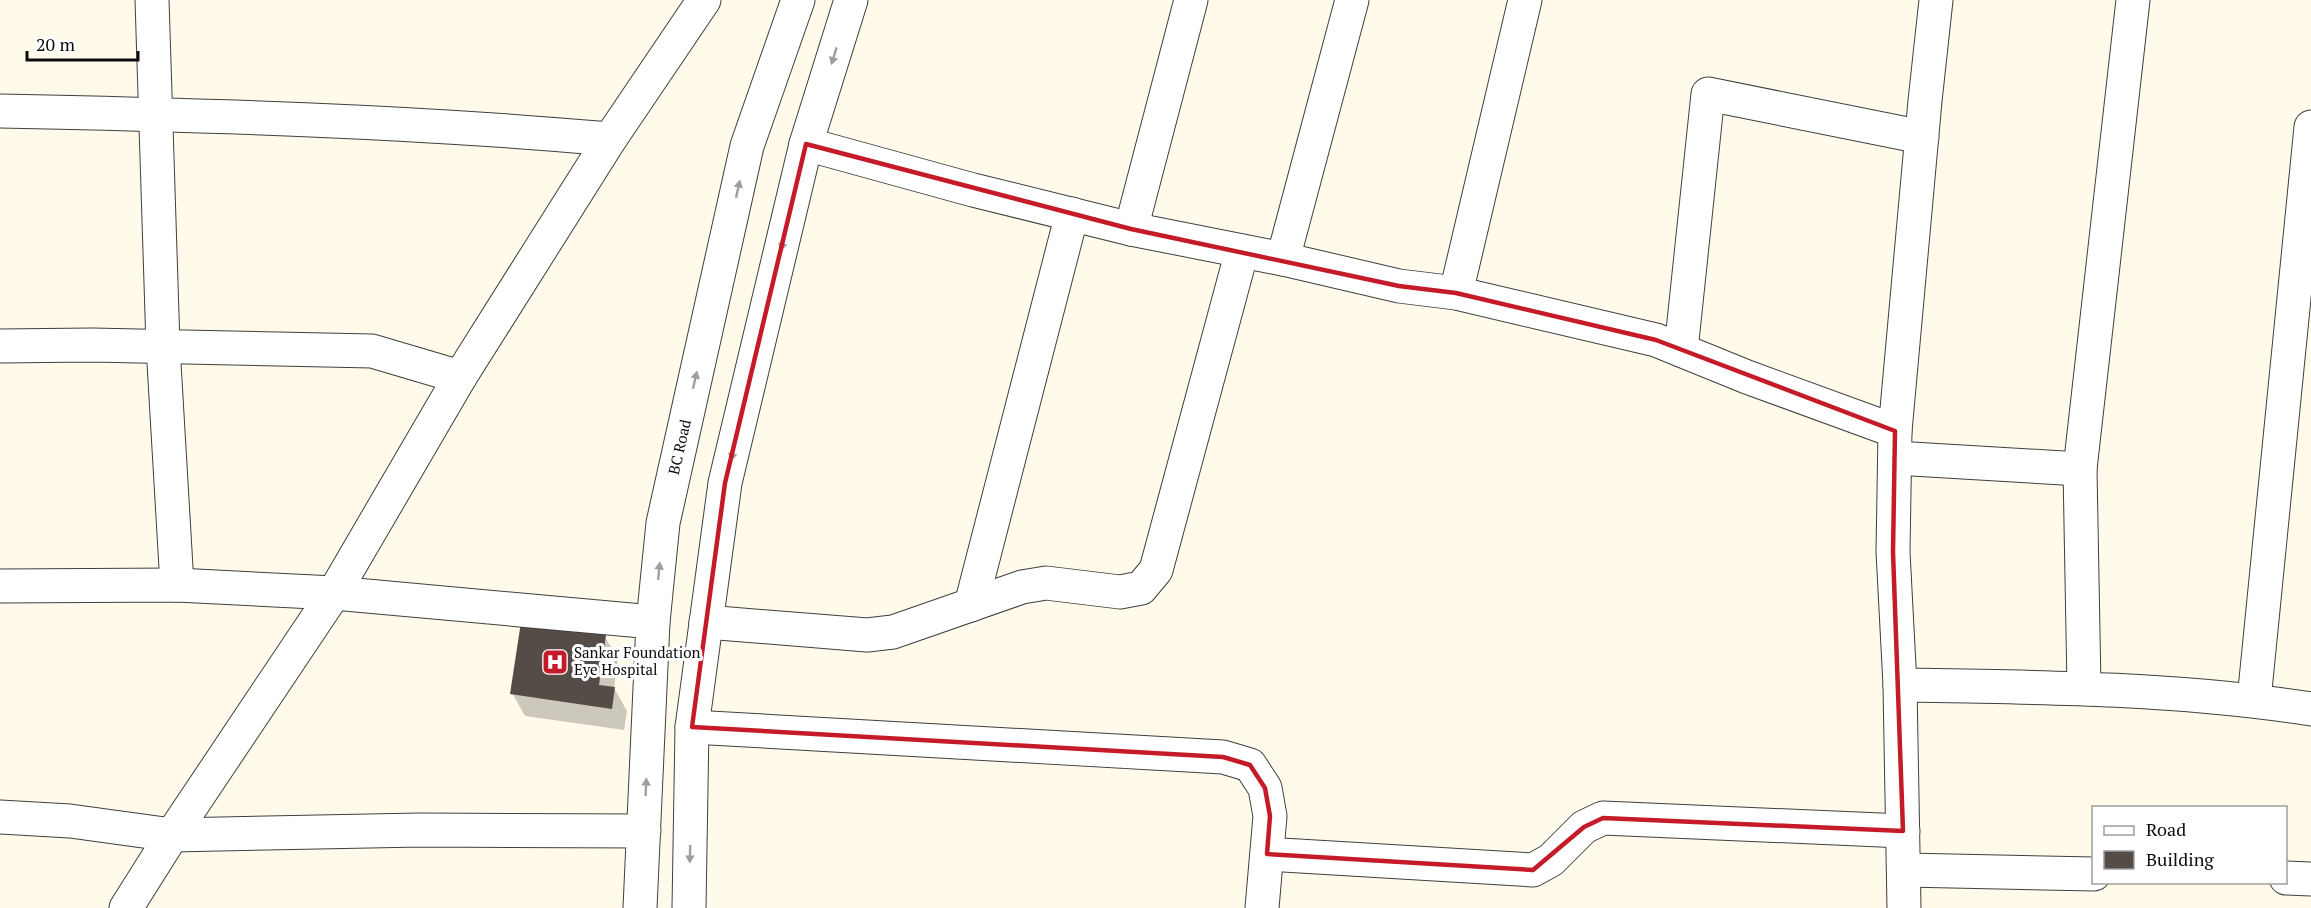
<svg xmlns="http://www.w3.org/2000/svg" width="2311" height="908" font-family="'PT Serif',serif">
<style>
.shadow{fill:#0003}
.building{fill:#554c47}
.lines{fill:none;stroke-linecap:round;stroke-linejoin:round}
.minor-casing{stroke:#3f3f3f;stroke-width:35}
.minor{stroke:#fff;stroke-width:33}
.oneway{fill:#9e9e9e}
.marked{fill:none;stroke:#c51b28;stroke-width:4.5;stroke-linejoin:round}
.labels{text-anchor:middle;stroke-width:6;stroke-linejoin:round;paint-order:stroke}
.street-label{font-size:15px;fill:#0c0c0c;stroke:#fff}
.poi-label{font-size:15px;fill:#0c0c0c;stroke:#fff;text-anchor:start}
</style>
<rect width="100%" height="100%" fill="#fffaea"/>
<path class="shadow" d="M605,637l13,22 -4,29 13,23 -3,19 -99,-14 -13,-23z"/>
<path class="building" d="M521,622l85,13 -7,50 16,2 -3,22 -102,-15z"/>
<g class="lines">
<g class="minor-casing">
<g id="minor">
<path d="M152,0l11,346 14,239"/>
<path d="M0,111c204,4 407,10 610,28"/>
<path d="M806,144l167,46 158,39 152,30 116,27 57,7 200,47 91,37 148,54"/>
<path d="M1131,229l60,-229"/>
<path d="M1283,259l69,-259"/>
<path d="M1456,293l69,-293"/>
<path d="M0,346l92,-1 280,6 88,26"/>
<path d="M1681,350l27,-256 214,43"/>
<path d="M1895,458l185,11"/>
<path d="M0,586l177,-1 157,8 319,29"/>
<path d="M971,605l101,-391"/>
<path d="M706,622l161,13 26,-3 129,-45 24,-4 74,9 21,-4 15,-18 86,-319"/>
<path d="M1900,685c138,2 275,3 411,24"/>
<path d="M2084,687l-4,-218 53,-469"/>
<path d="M2254,700l57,-573"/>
<path d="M692,727l531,30 27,8 15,23 5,28 -8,92"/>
<path d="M0,817l70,4 102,14 248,-5 224,1"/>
<path d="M1267,854l266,16 18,-10 33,-33 19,-9 300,13"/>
<path d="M1905,870l189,4"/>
<path d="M2286,878l25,1"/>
<path d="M126,908l46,-73 162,-242 126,-216 150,-238 94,-139"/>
<path d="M640,908l13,-286 10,-99 84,-377 51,-146"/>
<path d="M689,908l3,-181 33,-244 81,-339 45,-144"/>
<path d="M1904,908l-4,-223 -7,-133 2,-121 30,-330 11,-101"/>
</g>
</g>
<use href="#minor" class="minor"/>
</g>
<defs><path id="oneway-solid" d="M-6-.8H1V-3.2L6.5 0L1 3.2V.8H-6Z" transform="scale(1.5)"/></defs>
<g class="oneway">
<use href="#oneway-solid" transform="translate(834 56) rotate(107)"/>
<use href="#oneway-solid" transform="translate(738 189) rotate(-77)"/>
<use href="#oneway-solid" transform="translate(783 242) rotate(103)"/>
<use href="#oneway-solid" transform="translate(695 380) rotate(-77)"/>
<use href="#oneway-solid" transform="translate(733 452) rotate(103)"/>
<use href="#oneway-solid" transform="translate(659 571) rotate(-84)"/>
<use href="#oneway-solid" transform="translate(646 787) rotate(-87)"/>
<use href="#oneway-solid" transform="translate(690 854) rotate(91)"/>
</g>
<path class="marked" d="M806,144l325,85 268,57 57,7 200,47 239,91 -2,121 10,279 -300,-13 -19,9 -51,43 -266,-16 3,-38 -5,-28 -15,-23 -27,-8 -531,-30 33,-244z"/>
<defs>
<g id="hospital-square" transform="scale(1.35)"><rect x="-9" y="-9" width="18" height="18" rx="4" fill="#c51b28" stroke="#fff"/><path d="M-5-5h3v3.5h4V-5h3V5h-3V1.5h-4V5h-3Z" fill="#fff"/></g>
</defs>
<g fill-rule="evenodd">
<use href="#hospital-square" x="555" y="662"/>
</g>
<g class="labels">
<g class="street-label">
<text transform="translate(680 447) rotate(-77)" y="5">BC Road</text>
</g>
<g class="poi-label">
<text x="574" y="658">Sankar Foundation<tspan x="574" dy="17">Eye Hospital</tspan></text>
</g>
</g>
<rect x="2092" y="806" width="195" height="78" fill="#ffffff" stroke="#9e9e9e" stroke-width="1.5"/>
<rect x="2104" y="826" width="30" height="9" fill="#ffffff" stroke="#9e9e9e" stroke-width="1.5"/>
<text x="2146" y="836" font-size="18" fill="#0c0c0c">Road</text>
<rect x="2104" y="851" width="30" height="18" fill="#554c47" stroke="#9e9e9e" stroke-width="1.5"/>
<text x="2146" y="866" font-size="18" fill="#0c0c0c">Building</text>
<path d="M27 51v9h111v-9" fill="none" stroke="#0c0c0c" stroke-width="3"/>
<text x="36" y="51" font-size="18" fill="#0c0c0c" stroke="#ffffff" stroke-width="4.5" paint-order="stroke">20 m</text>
</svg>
